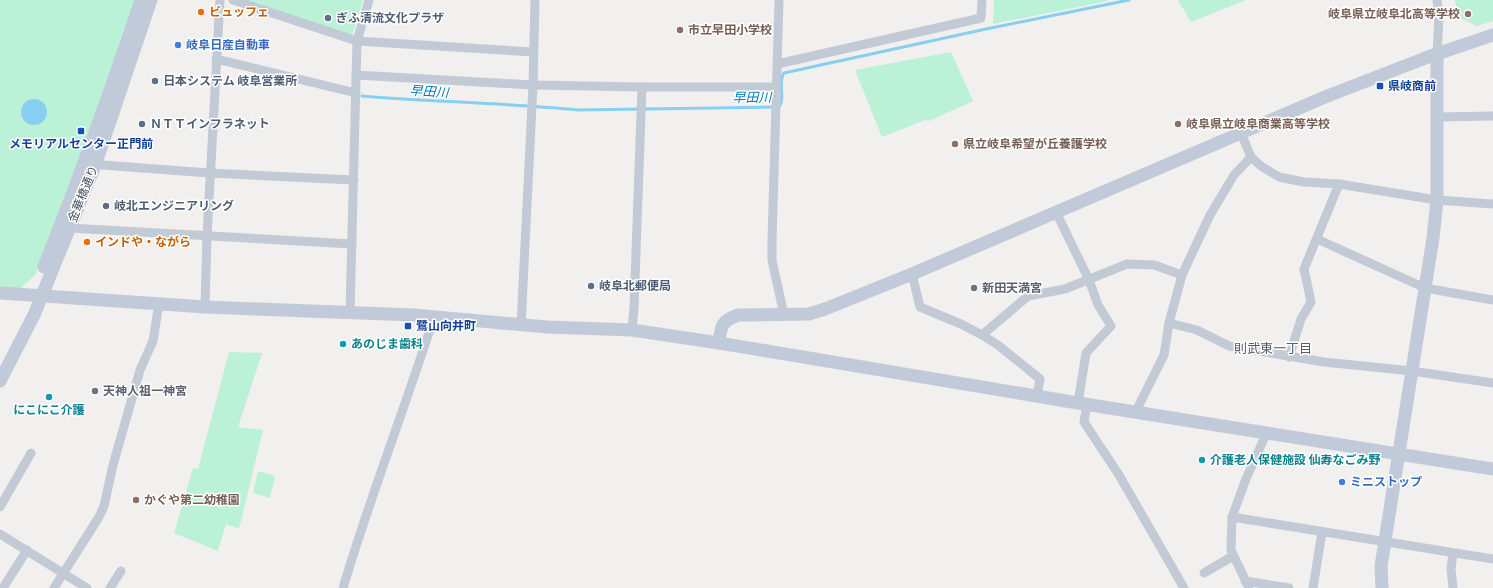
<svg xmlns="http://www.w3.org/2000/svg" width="1493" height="588" font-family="Rubik,'Noto Sans JP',sans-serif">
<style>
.green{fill:#bbf1d6}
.water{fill:#87cff0}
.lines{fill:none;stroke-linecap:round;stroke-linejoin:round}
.stream{stroke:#87cff0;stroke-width:3}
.street{stroke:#c2cad5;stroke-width:9}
.secondary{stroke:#c1cad9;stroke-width:13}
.food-dot{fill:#e8710a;stroke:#fff;stroke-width:1.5}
.education-dot{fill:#8d6e63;stroke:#fff;stroke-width:1.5}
.service-dot{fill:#5c6f8a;stroke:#fff;stroke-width:1.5}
.shop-dot{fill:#3f7fe0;stroke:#fff;stroke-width:1.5}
.transit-dot{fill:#1a4fb4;stroke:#fff;stroke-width:1.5}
.worship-dot{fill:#6b7280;stroke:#fff;stroke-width:1.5}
.culture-dot{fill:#0f9aa8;stroke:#fff;stroke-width:1.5}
.labels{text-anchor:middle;stroke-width:3;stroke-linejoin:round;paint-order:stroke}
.food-label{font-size:12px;font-weight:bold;fill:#c56008;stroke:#fff;text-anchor:start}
.education-label{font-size:12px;font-weight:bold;fill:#785e54;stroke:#fff;text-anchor:start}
.service-label{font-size:12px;font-weight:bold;fill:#4e5e75;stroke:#fff;text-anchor:start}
.shop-label{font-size:12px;font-weight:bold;fill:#366cbe;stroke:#fff;text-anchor:start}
.transit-label{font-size:12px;font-weight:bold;fill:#164399;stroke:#fff;text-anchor:start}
.street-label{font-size:12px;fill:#46505e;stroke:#fff}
.worship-label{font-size:12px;font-weight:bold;fill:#5b616d;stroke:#fff;text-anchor:start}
.culture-label{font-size:12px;font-weight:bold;fill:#0d838f;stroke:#fff;text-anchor:start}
.water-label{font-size:13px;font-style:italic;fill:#057bb1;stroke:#fff}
.neighbourhood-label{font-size:13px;fill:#5b5e64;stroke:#fff}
</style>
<rect width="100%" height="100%" fill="#f2efef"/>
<g class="green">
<path d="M0,0h135l-24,72 -75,202 -16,15h-20z"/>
<path d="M246,0h117l-11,36z"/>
<path d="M994,0h113l1,1 -115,23z"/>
<path d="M1178,0h68l-55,22z"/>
<path d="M1455,0h38v21l-16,5 -19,-9z"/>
<path d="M951,52l22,49 -44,20 -4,-1 -43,17 -27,-67z"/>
<path d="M229,352l33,1 -24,74 25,3 -24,99 -13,-5 -8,27 -44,-18 19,-65 5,1z"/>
<path d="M258,471l17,5 -5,22 -17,-5z"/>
</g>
<circle class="water" cx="34" cy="112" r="13"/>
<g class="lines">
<path class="stream" d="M362,96c72,6 144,7 216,14l201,-3c7,-10 -2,-25 5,-34l202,-44 143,-29"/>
<g class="street">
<path d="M233,0l124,41 176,11"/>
<path d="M779,0l-7,241v19l12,55"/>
<path d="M1437,54l2,-38 -2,-16"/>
<path d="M216,59l140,34"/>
<path d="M777,64l204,-46 1,-18"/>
<path d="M356,75l177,10 109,2 -8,220 -2,23"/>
<path d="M642,87h134"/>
<path d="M1438,117l55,-1"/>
<path d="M1241,133l10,24 10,9 18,11 25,5 35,2 98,16 56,4"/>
<path d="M96,163l6,2 108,8 144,7"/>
<path d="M1056,212l33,68 9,25 13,21 -25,27 -8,50"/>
<path d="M70,228l282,16"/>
<path d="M1317,239l108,49 68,12"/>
<path d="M912,274l8,33 41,17 21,11 16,10 42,34 -3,17"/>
<path d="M205,307l2,-71 13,-236"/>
<path d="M350,312l7,-271 12,-41"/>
<path d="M1169,323l28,7 32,16 95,16 88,9 81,12"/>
<path d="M521,325l12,-240 2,-85"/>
<path d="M982,335l46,-39 37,-7 62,-25 27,1 28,10"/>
<path d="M1289,357l12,-38 10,-17 -7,-33 35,-85"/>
<path d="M1087,404l-3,18 35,53 65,113"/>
<path d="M1136,411l28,-56 5,-32 13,-48 28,-60 24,-40 17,-18"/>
<path d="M0,507l31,-54"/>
<path d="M1232,517l261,42"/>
<path d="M0,534l87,54"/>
<path d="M1453,553l-2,16 2,19"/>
<path d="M1204,573l29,-17"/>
<path d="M1245,581l44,7"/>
<path d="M3,588l24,-38"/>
<path d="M54,588l45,-71 5,-11 9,-41 27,-95 13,-29 6,-38"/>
<path d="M110,588l11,-17"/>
<path d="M343,588c27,-91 62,-180 91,-271"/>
<path d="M1249,588l-18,-38 1,-33 14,-38 21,-47"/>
<path d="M1313,588l9,-56"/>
</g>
<g class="secondary">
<path d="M44,267c35,-88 67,-177 97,-267"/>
<path d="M0,293l205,14 209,8 133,12 85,3 87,13 359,60 415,66"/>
<path d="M719,343c2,-17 2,-22 19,-28l71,-1 16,-5 87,-35 413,-177 103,-40 65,-22"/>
<path d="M0,381l34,-66 62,-152 55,-163"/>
<path d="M1382,588l-1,-22 52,-328 4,-38v-146"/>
</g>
</g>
<g class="food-dot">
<circle cx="201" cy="12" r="4"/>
<circle cx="87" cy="242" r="4"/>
</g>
<g class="education-dot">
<circle cx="1468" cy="14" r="4"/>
<circle cx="680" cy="30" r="4"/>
<circle cx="1178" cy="124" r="4"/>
<circle cx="955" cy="144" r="4"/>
<circle cx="136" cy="500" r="4"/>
</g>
<g class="service-dot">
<circle cx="328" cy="18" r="4"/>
<circle cx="155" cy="81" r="4"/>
<circle cx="142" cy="124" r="4"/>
<circle cx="106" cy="206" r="4"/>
<circle cx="591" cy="286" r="4"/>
</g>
<g class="shop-dot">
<circle cx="178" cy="45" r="4"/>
<circle cx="1342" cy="482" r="4"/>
</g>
<g class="transit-dot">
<rect x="1376" y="82" width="8" height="8" rx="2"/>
<rect x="77" y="127" width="8" height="8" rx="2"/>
<rect x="404" y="322" width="8" height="8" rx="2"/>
</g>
<g class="worship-dot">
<circle cx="974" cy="288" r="4"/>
<circle cx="95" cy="391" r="4"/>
</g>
<g class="culture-dot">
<circle cx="343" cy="344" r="4"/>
<circle cx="49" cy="397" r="4"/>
<circle cx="1202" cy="460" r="4"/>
</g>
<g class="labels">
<g class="food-label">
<text x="209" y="16">ビュッフェ</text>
<text x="95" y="246">インドや・ながら</text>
</g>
<g class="education-label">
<text x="1460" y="18" text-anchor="end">岐阜県立岐阜北高等学校</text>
<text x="688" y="34">市立早田小学校</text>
<text x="1186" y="128">岐阜県立岐阜商業高等学校</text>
<text x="963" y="148">県立岐阜希望が丘養護学校</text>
<text x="144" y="504">かぐや第二幼稚園</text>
</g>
<g class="service-label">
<text x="336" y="22">ぎふ清流文化プラザ</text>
<text x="163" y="85">日本システム 岐阜営業所</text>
<text x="150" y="128">ＮＴＴインフラネット</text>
<text x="114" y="210">岐北エンジニアリング</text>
<text x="599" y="290">岐阜北郵便局</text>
</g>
<g class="shop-label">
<text x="186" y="49">岐阜日産自動車</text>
<text x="1350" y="486">ミニストップ</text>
</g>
<g class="transit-label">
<text x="1388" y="90">県岐商前</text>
<text x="81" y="148" text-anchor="middle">メモリアルセンター正門前</text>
<text x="416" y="330">鷺山向井町</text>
</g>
<g class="street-label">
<text transform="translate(83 194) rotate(-68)" y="4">金華橋通り</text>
</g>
<g class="worship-label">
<text x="982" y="292">新田天満宮</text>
<text x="103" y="395">天神人祖一神宮</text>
</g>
<g class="culture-label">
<text x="351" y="348">あのじま歯科</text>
<text x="49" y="414" text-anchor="middle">にこにこ介護</text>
<text x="1210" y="464">介護老人保健施設 仙寿なごみ野</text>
</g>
<g class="water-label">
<text transform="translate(429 91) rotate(4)" y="5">早田川</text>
<text transform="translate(752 97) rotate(-1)" y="5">早田川</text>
</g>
<g class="neighbourhood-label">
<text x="1273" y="353">則武東一丁目</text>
</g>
</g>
</svg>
